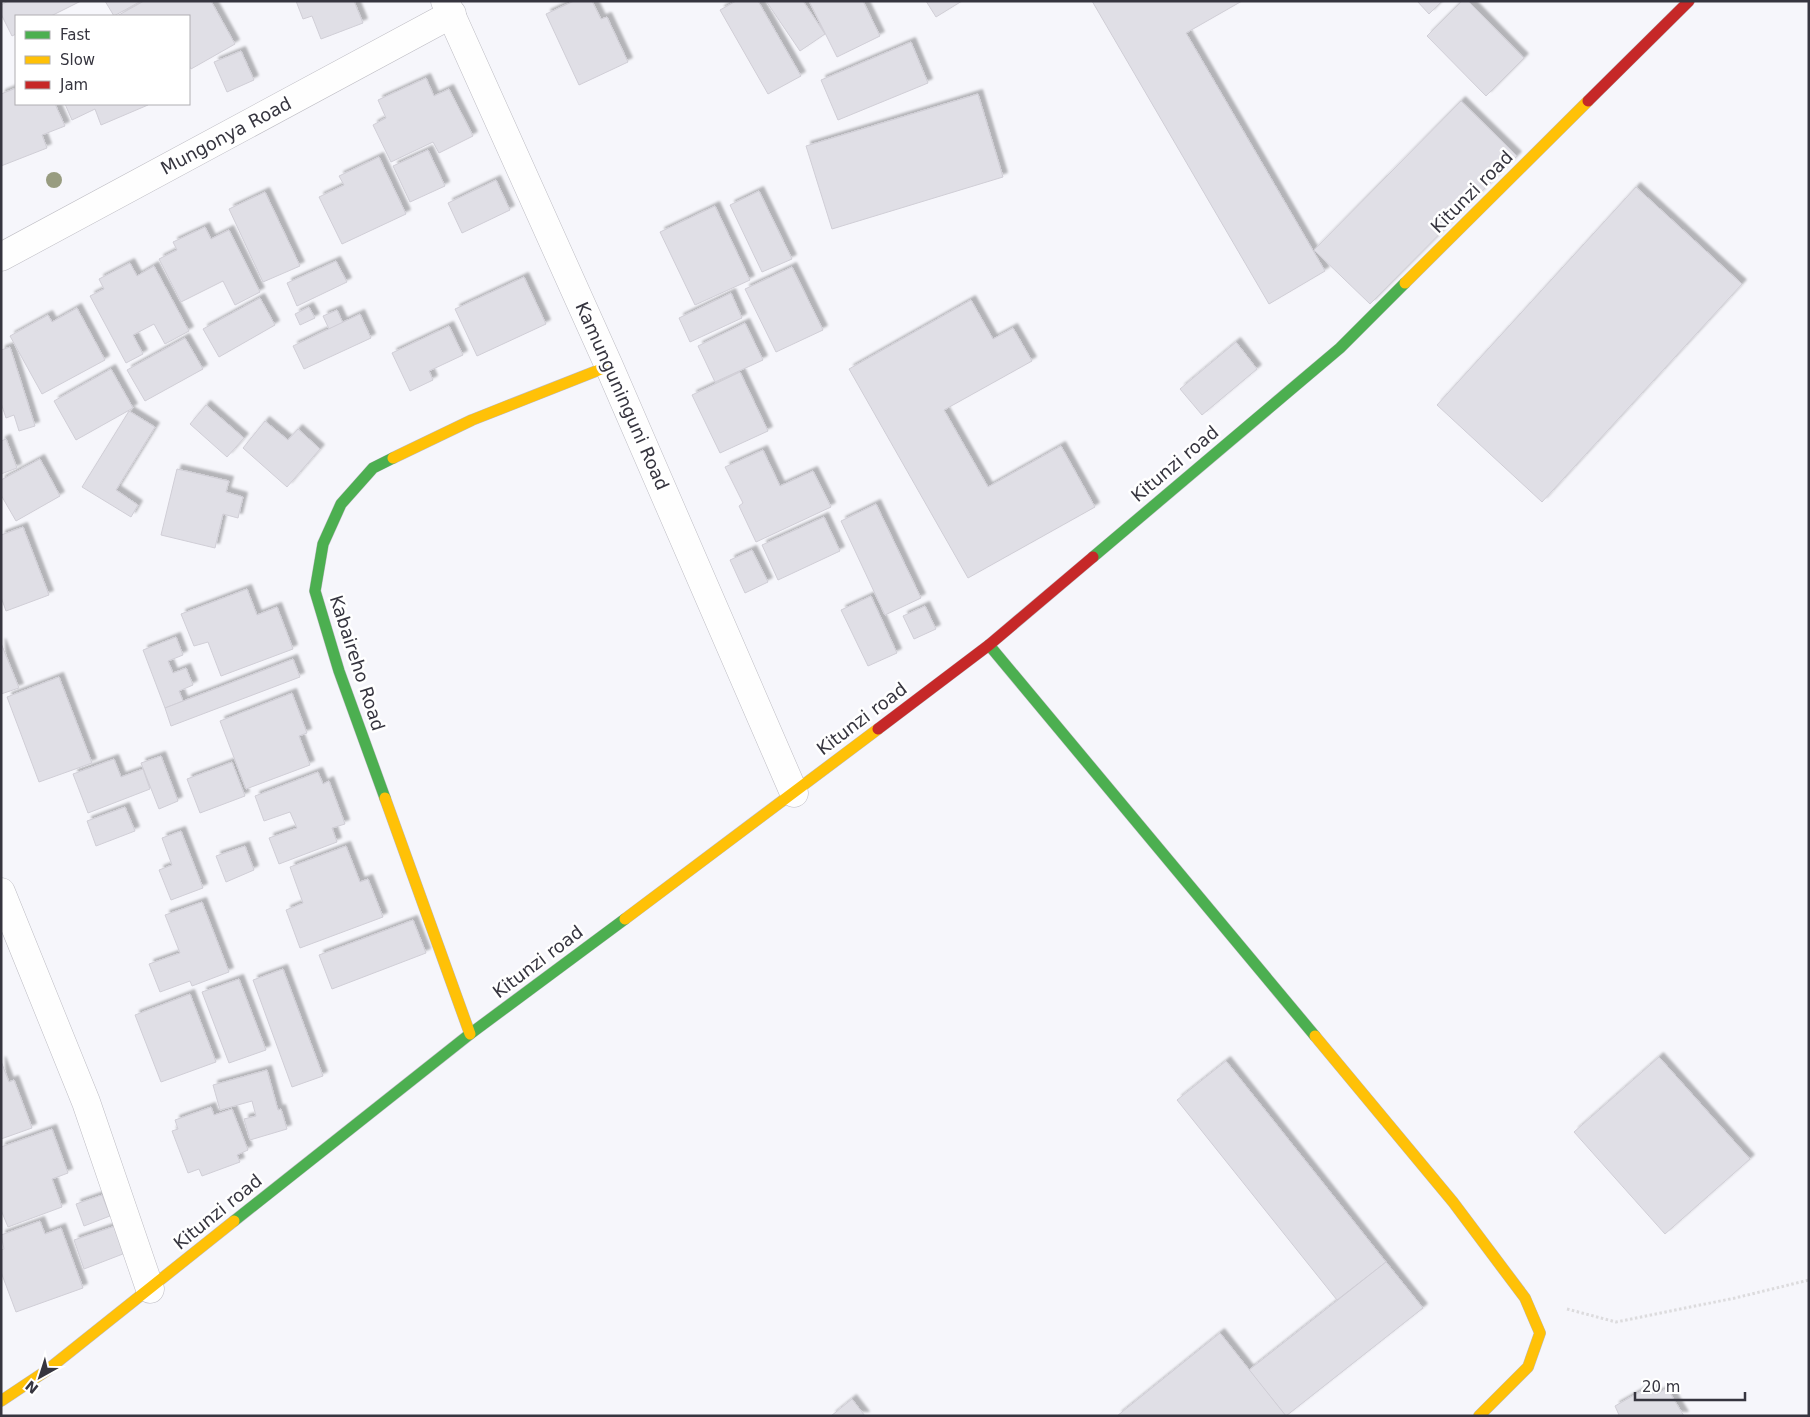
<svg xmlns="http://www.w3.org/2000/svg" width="1810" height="1417" font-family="'DejaVu Sans',sans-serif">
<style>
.building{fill:#e0dfe6;stroke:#d0ced6;filter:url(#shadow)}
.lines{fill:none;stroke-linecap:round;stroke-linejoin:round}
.street-casing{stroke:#bdbcc3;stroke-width:29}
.fast-casing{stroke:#bdbcc3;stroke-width:12}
.slow-casing{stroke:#bdbcc3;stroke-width:12}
.jam-casing{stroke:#bdbcc3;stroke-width:12}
.path{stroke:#dcdbdd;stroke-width:3;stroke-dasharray:2.5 2.5;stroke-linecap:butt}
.street{stroke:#fefefe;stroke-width:28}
.fast{stroke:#4caf50;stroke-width:11}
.slow{stroke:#ffc107;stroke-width:11}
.jam{stroke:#c62828;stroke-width:11}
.tree{fill:#989c80}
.labels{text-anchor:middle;stroke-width:5;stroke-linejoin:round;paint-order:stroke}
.street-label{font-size:18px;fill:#36353f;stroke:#fff}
</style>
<defs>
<filter id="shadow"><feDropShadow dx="4.5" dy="-4.5" stdDeviation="1" flood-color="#0004"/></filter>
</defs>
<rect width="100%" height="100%" fill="#f6f6fb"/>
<g class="building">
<path d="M8,1h73l-30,15h-35v18l-4,2 -11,-22v-9z"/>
<path d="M105,1h36l-27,15z"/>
<path d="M144,1h67l24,43 -44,25 -2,-4v-49h-72z"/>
<path d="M296,1h58l9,22 -42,16 -9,-23 -9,3z"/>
<path d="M574,1h18l9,18 6,-2 21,45 -49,23 -33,-71z"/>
<path d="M736,1h22l43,75 -33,18 -48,-84z"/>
<path d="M766,1h37l22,33 -25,17z"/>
<path d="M809,1h54l17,35 -43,21z"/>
<path d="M926,1h36l-26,16z"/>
<path d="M1092,1h150l-56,32 139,238 -56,33z"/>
<path d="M1417,1h25l-13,13z"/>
<path d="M1462,1h6l56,57 -38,38 -59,-60z"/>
<path d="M911,42l17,41 -90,37 -17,-40z"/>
<path d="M241,51l13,29 -27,12 -13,-30z"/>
<path d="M426,78l8,18 15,-7 24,47 -34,17 -6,-11 -42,20 -18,-37 13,-7 -8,-18z"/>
<path d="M16,88v16h39l10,22 -23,9 5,13 -46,18v-72z"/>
<path d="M978,94l25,83 -171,52 -26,-83z"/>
<path d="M1461,101l56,55 -147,148 -56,-54z"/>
<path d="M65,104h82l1,1 -47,20 -6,-16 -23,11z"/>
<path d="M428,150l17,36 -35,16 -17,-36z"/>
<path d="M379,157l27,57 -64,30 -23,-47 25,-12 -5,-9z"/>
<path d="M496,180l14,30 -48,23 -14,-30z"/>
<path d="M1636,187l106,97 -200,218 -105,-97z"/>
<path d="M759,191l33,68 -30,13 -32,-67z"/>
<path d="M265,192l35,74 -37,16 -34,-73z"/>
<path d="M715,206l35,74 -55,25 -35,-73z"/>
<path d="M205,227l6,12 18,-9 31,62 -25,13 -12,-24 -42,21 -22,-43 18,-9 -4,-8z"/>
<path d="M336,261l11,21 -50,24 -10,-23z"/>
<path d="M130,263l7,13 17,-10 35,65 -24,13 -11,-20 -21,11 10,19 -17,9 -36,-67 14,-7 -5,-10z"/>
<path d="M792,267l31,63 -47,22 -31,-63z"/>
<path d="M524,277l22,47 -69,32 -22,-47z"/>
<path d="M731,293l11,25 -52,24 -11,-24z"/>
<path d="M260,298l15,27 -56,32 -16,-28z"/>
<path d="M971,300l22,39 20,-11 19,33 -88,49 44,77 73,-41 34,61 -127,71 -119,-209z"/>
<path d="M309,307l6,11 -15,7 -5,-11z"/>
<path d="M77,308l28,52 -63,34 -32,-58 38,-21 4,7z"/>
<path d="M337,310l6,13 -14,6 -6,-13z"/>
<path d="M360,314l11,24 -67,31 -11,-23z"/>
<path d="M745,323l18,37 -48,22 -17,-36z"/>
<path d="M449,326l14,29 -34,16 4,9 -23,11 -18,-38z"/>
<path d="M185,338l18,31 -58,32 -18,-31z"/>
<path d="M1236,342l21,27 -55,46 -22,-26z"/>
<path d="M10,347l25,79 -16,5 -5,-16 -8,3 -5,-15v-53z"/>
<path d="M111,369l22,39 -57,32 -22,-39z"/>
<path d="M740,372l28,59 -48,22 -28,-58z"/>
<path d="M206,405l38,33 -17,19 -37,-33z"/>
<path d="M129,411l26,16 -39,63 22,15 -7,12 -49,-30z"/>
<path d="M265,421l23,19 10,-11 22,20 -33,38 -44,-39z"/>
<path d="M6,439l11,29 -16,6v-33z"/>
<path d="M763,450l17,36 33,-15 18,36 -75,35 -17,-36 4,-3 -18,-36z"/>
<path d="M40,459l20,37 -44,25 -15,-26v-15z"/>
<path d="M177,469l52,12 -3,11 17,5 -5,21 -15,-4 -8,34 -54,-13z"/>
<path d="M876,504l45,94 -36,17 -44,-94z"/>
<path d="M824,517l16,34 -62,29 -16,-35z"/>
<path d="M23,527l26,68 -43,16 -5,-14v-62z"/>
<path d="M752,550l16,32 -23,11 -15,-33z"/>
<path d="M247,589l10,26 20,-8 16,42 -72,27 -13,-34 -14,4 -13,-32z"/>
<path d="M871,596l26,57 -29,13 -27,-56z"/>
<path d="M925,606l11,23 -22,10 -11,-23z"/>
<path d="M176,637l7,18 -15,6 5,12 13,-5 7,17 -14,6 4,10 -18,7 -22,-58z"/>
<path d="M1,643l18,45 -18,6z"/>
<path d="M293,659l7,18 -129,49 -6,-18z"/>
<path d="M59,677l33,86 -53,19 -32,-85z"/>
<path d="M292,693l15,40 -8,3 11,29 -64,24 -26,-68z"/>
<path d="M161,756l17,45 -19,8 -18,-46z"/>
<path d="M114,759l7,18 22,-8 7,20 -62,24 -15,-39z"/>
<path d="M232,762l13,34 -45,17 -13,-34z"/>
<path d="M318,772l5,12 6,-3 16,43 -13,4 5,14 -58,22 -10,-26 28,-10 -7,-16 -26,9 -9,-25z"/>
<path d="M125,807l10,24 -39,15 -9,-25z"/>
<path d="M181,831l22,57 -32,12 -12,-30 13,-5 -10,-27z"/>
<path d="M245,846l9,24 -28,12 -10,-26z"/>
<path d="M346,846l14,36 8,-3 15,38 -83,31 -14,-38 17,-7 -13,-36z"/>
<path d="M202,902l27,70 -37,14 -2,-5 -30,11 -11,-28 31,-11 -15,-38z"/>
<path d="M413,920l13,33 -94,36 -13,-34z"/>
<path d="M283,969l40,107 -31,11 -39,-107z"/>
<path d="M239,979l27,71 -37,13 -27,-71z"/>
<path d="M190,994l26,68 -55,20 -26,-67z"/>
<path d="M1659,1057l91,102 -85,75 -91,-102z"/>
<path d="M1,1061l8,21 5,-2 18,48 -31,11z"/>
<path d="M1226,1061l160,201 -49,38 -160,-200z"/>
<path d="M267,1070l11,40 3,-1 6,20 -37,11 -6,-21 12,-3 -4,-15 -32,9 -7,-25z"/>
<path d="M211,1107l3,8 18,-6 16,41 -11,5 3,7 -38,14 -3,-7 -11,4 -16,-42 6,-2 -3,-9z"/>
<path d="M52,1129l16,44 -16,6 10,28 -54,20 -7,-17v-63z"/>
<path d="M102,1195l8,21 -26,10 -8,-22z"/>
<path d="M40,1221l5,13 16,-6 22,60 -67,24 -15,-40v-22l3,-1 -3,-14z"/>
<path d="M118,1225l10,27 -44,17 -10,-29z"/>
<path d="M1386,1262l37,46 -137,108 -37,-46z"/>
<path d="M1220,1333l66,83h-169z"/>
<path d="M1652,1385l5,9 10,-6 17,28h-66l1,-1 -4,-9z"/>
<path d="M852,1399l13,17h-34z"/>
</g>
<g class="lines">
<g class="street-casing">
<g id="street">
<path d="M445,1l164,365 185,427"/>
<path d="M1,257l451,-243"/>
<path d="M1,892l85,210 64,187"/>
</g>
</g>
<g class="fast-casing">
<g id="fast">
<path d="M1093,557l247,-209 65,-65"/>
<path d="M989,645l326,391"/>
<path d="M385,798l-46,-127 -24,-80 8,-47 18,-40 32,-36 20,-10"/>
<path d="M234,1221l236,-187 155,-115"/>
</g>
</g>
<g class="slow-casing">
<g id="slow">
<path d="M1405,283l183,-182"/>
<path d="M393,458l79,-38 137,-54"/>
<path d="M385,798l85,236"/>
<path d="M625,919l253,-190"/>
<path d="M1315,1036l138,166 72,96 15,35 -12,34 -49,49"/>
<path d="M1,1401l45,-30 188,-150"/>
</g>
</g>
<g class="jam-casing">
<g id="jam">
<path d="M1588,101l101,-100"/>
<path d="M878,729l111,-84 104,-88"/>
</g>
</g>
<path class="path" d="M1567,1309l49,13 119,-24 74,-18"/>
<use href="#street" class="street"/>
<use href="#fast" class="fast"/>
<use href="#slow" class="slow"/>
<use href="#jam" class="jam"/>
</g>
<circle class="tree" cx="54" cy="180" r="8"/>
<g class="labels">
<g class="street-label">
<text transform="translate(226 136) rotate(-28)" y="6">Mungonya Road</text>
<text transform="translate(1472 192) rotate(-45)" y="6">Kitunzi road</text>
<text transform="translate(622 396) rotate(66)" y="6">Kamunguninguni Road</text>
<text transform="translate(1175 464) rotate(-40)" y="6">Kitunzi road</text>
<text transform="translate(357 663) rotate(72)" y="6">Kabaireho Road</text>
<text transform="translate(862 719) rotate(-37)" y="6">Kitunzi road</text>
<text transform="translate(538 962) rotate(-37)" y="6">Kitunzi road</text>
<text transform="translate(218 1212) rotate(-39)" y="6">Kitunzi road</text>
</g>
</g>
<rect width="1810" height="1417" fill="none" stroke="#36353f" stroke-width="5"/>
<rect x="15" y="15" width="175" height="90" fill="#ffffff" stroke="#afaeb2"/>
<rect x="25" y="31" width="25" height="8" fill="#4caf50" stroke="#afaeb2"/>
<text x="60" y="40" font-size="15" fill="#36353f">Fast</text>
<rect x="25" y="56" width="25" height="8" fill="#ffc107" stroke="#afaeb2"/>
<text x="60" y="65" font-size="15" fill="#36353f">Slow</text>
<rect x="25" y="81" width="25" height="8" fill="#c62828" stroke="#afaeb2"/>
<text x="60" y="90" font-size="15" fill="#36353f">Jam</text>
<g transform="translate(40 1377) rotate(219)" stroke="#ffffff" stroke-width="4" paint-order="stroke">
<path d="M0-4L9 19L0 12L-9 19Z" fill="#36353f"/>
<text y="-8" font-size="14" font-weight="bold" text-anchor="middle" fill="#36353f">N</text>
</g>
<path d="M1635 1392v8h110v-8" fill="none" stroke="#36353f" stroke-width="2.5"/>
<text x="1642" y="1392" font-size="15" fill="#36353f" stroke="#ffffff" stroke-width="4" paint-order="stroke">20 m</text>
</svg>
